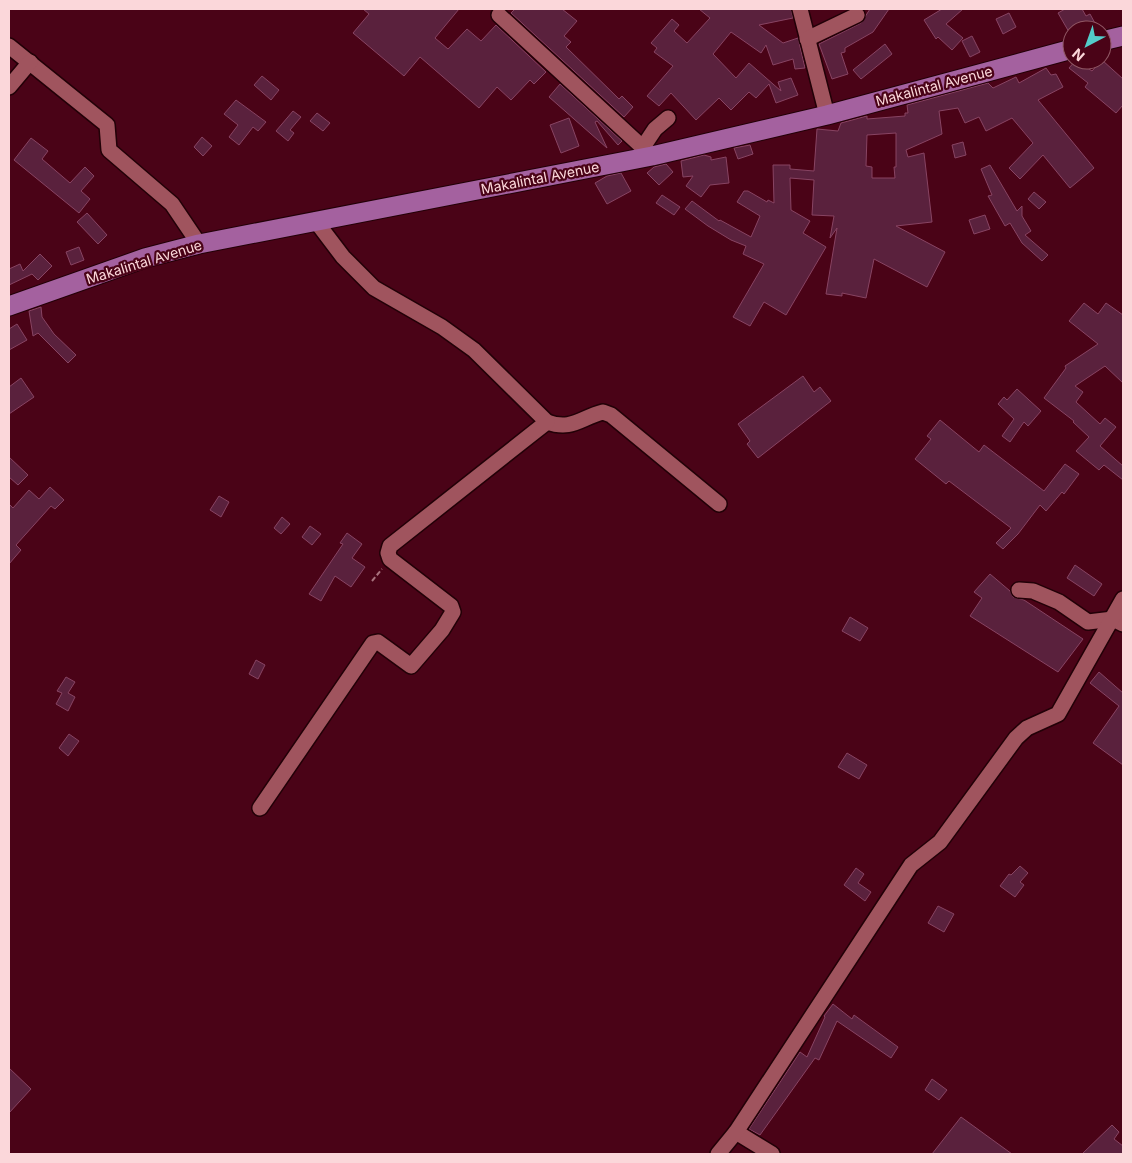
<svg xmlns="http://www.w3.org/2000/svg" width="1132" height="1163" font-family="Inter,sans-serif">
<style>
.building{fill:#5a213d;stroke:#884463;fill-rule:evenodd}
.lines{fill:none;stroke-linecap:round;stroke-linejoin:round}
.minor-casing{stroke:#220107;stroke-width:18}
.major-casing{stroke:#220107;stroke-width:21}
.path{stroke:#a8737e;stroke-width:2;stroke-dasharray:5 2.5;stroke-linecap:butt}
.minor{stroke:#a0545e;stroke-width:15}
.major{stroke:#a4619f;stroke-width:19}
.labels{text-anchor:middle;stroke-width:4.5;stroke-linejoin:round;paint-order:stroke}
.street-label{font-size:14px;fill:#fbd7da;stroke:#4a0317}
</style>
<rect width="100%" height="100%" fill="#4a0317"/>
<g class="building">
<path d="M363,9h96l-24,29 13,11 19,-20 14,12 15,-16 50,47 -12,12 -4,-4 -19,20 -14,-13 -18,21 -59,-51 -16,19 -51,-43 16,-19z"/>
<path d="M515,9h47l15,12 -13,15 7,6 -5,5 53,52 3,-3 11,11 -9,10 -113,-104z"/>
<path d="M699,9h92l2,9 -34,7 24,18 15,-5 7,30 -10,1 -2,-10 -20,6 -7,-20 -5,8 -30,-21 -18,22 23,24 13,-15 32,28 -3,-9 13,-4 7,17 -22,8 -7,-19 -13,14 -7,-6 -18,18 -12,-12 -23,22 -25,-27 -12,13 -12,-10 26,-30 -19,-14 3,-4 -6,-5 21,-24 7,6 -5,6 13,12 23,-25z"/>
<path d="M870,9h19l-16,23 -28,16v4l-4,1 7,21 -16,5 -13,-35 42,-21z"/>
<path d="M942,9h21l-17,15 17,14 -11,12 -14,-13 -2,2 -12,-19z"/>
<path d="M1065,9h17l4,7 4,-2 6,11 -8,5h-16l-3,2 -11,-19z"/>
<path d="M1009,13l7,14 -13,7 -7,-15z"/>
<path d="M972,36l8,16 -10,5 -8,-16z"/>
<path d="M885,44l7,10 -31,25 -8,-9z"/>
<path d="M1076,60l16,11 10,-11 21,19v26l-7,8 -31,-26 3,-4 -19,-15z"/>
<path d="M1046,68l5,7 5,-1 7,13 -25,13 56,68 -24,20 -27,-33 -23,24 -11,-11 24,-25 -21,-25 -26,13 -7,-14 -14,6 -7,-15 -19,3 3,23 -36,16 2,7 16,-4 8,69 -36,4 49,26 -18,35 -53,-28 -8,39 -24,-5v3l-16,-2 11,-66 -7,10 4,-22 -22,-1 2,-35 -24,-2 1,32 19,11 -7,12 23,14 -40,68 -22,-13 -14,24 -17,-9 31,-53 -21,-10 3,-8 -15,-6 -23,-14 -23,-17 7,-8 27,20 1,-1 31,17 9,-21 -23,-14 7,-11h4l19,11 1,-2 6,3 -1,-38h17v4l24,2 3,-42 21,2 3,-8 26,-7v3l38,-3v-3h3l-1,-8 81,-22 5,5 23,-11 3,6zM896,133v34h-2l1,11h-23v-11l-6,-1 1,-31z"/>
<path d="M262,76l17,14 -8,10 -17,-15z"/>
<path d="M560,84l62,57 -4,4 -21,-24 -2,1 12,26 -58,-51z"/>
<path d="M236,100l30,22 -8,9 -5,-4 -14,18 -10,-8 9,-12 -14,-11z"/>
<path d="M293,111l8,6 -11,13 4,3 -6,8 -12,-10z"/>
<path d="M317,113l13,10 -7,8 -13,-10z"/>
<path d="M569,118l10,28 -18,7 -11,-28z"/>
<path d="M202,137l10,9 -9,10 -9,-9z"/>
<path d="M31,138l17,13 -6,8 28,24 15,-16 9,9 -13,15 9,8 -11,14 -65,-53z"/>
<path d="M963,142l3,13 -11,3 -3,-13z"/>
<path d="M750,145l3,9 -15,5 -4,-11z"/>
<path d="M704,155l7,2v3l15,-3 3,26 -19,2 -9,12 -15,-11 7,-10 -10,1 -2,-16z"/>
<path d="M666,164l7,8 -14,13 -12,-12 7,-6z"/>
<path d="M990,165l27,46 5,-5v10l9,15 -6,4 23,20 -6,6 -20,-18 -12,-20 -5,3 -17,-30 4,-1 -11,-26z"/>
<path d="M621,173l10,18 -24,13 -12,-21 12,-7z"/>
<path d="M1034,192l12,10 -7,7 -11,-10z"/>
<path d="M662,195l18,12 -6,8 -18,-12z"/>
<path d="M87,213l20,22 -9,9 -21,-22z"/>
<path d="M985,215l5,14 -16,5 -5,-14z"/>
<path d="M79,247l5,13 -13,5 -5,-13z"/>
<path d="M40,254l12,12 -14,14 -6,-6 -23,11v-16l11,-5 3,7z"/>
<path d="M1084,303l14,11 8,-11 17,12v68l-18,-17 -30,20 8,6 -7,10 24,22 5,-6 11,9 -16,19 23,20v14l-19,-15 -5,5 -23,-19 13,-14 -16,-15 1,-1 -30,-23 22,-30 -1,-2 33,-22 -29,-23z"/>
<path d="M41,307l1,10 12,17 22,21 -8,8 -30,-30 -5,3 -4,-25z"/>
<path d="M17,324l10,16 -18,10v-21z"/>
<path d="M803,376l11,16 6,-5 11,14 -73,57 -11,-14 3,-3 -12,-17z"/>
<path d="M21,378l13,19 -25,17v-27z"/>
<path d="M1017,389l24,22 -13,15 -4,-4 -14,20 -8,-6 12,-17 -16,-15 6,-7 3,3z"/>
<path d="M940,420l39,32 5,-7 60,46 21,-27 14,10 -15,20 -2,-2 -16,19 -6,-6 -22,29 -15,15 -7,-6 15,-15 -62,-47 -3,3 -31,-25 16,-20 -4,-3z"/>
<path d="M9,457l19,18 -10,10 -9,-8z"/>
<path d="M50,487l14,13 -9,9 -4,-3 -35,39 5,5 -12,14v-60l4,4 16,-18 10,9z"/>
<path d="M219,496l10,6 -8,15 -11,-7z"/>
<path d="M282,517l8,7 -9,10 -7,-6z"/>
<path d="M310,526l11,8 -9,11 -10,-8z"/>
<path d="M347,533l15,11 -10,14 13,9 -14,20 -16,-11 -14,25 -12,-7 34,-50 -3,-1z"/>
<path d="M1075,565l27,19 -8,12 -27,-18z"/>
<path d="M990,574l20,17 3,6 11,3 59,39 -25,33 -88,-56 12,-18 -8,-6z"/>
<path d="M850,617l18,11 -8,13 -18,-10z"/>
<path d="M256,660l9,5 -7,14 -9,-5z"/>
<path d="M1099,672l24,21v72l-30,-22 26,-37 -29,-23z"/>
<path d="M66,677l9,5 -7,11 7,4 -7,14 -12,-7 6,-11 -5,-2z"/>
<path d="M69,734l10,7 -11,15 -9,-8z"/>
<path d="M847,753l20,12 -8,14 -21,-12z"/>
<path d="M1020,866l8,7 -8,9 4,3 -9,12 -15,-11 9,-12 2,1z"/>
<path d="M856,868l8,6 -6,9 13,9 -6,9 -21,-16z"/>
<path d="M938,906l16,8 -10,18 -16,-9z"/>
<path d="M833,1004l19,15 2,-4 44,32 -7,11 -54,-37 -18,39 -4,-2 -55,77 -11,-6 51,-77 7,5 18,-40 -1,-1z"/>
<path d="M9,1068l22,21 -22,24z"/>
<path d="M932,1079l15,11 -8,10 -14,-10z"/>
<path d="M961,1117l51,37h-80z"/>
<path d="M1112,1125l7,7 -5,7 9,7v8h-41z"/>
</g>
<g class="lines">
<g class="minor-casing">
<g id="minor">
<path d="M800,9l27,106"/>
<path d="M499,15l153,141"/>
<path d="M807,39l50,-24"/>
<path d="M9,46l98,79 2,25 63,54 27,40"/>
<path d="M9,87l21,-25"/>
<path d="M643,147l12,-18 13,-11"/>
<path d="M547,422c25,9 33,-4 56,-10l8,3 108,89"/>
<path d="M1019,590l14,1 26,11 29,20 25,-3 10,5"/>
<path d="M260,808l113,-165 5,-1 33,24 31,-36 11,-18 -2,-6 -61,-47 -2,-6 2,-7 157,-124 -73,-72 -32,-23 -68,-39 -31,-31 -28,-37"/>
<path d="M736,1132l36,22"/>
<path d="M718,1154l18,-22 175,-267 29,-23 76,-104 11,-10 31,-14 65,-115"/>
</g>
</g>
<g class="major-casing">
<g id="major">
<path d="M1102,41l21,-5"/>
<path d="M9,306l136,-48 54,-14 453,-88 175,-41 245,-66"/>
</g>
</g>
<path class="path" d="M372,581l10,-12"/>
<use href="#minor" class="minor"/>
<use href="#major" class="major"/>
</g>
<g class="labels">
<g class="street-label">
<text transform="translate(934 86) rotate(-15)" y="5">Makalintal Avenue</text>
<text transform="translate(540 178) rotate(-11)" y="5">Makalintal Avenue</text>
<text transform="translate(144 262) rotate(-17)" y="5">Makalintal Avenue</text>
</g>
</g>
<rect width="1132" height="1163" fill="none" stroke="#fbd7da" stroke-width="20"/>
<g transform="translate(1087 45) rotate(221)"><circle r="24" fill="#4a0317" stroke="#915865"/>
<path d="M0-4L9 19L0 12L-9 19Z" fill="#53cdca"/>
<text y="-8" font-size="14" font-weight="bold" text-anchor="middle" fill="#fbd7da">N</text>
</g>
</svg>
